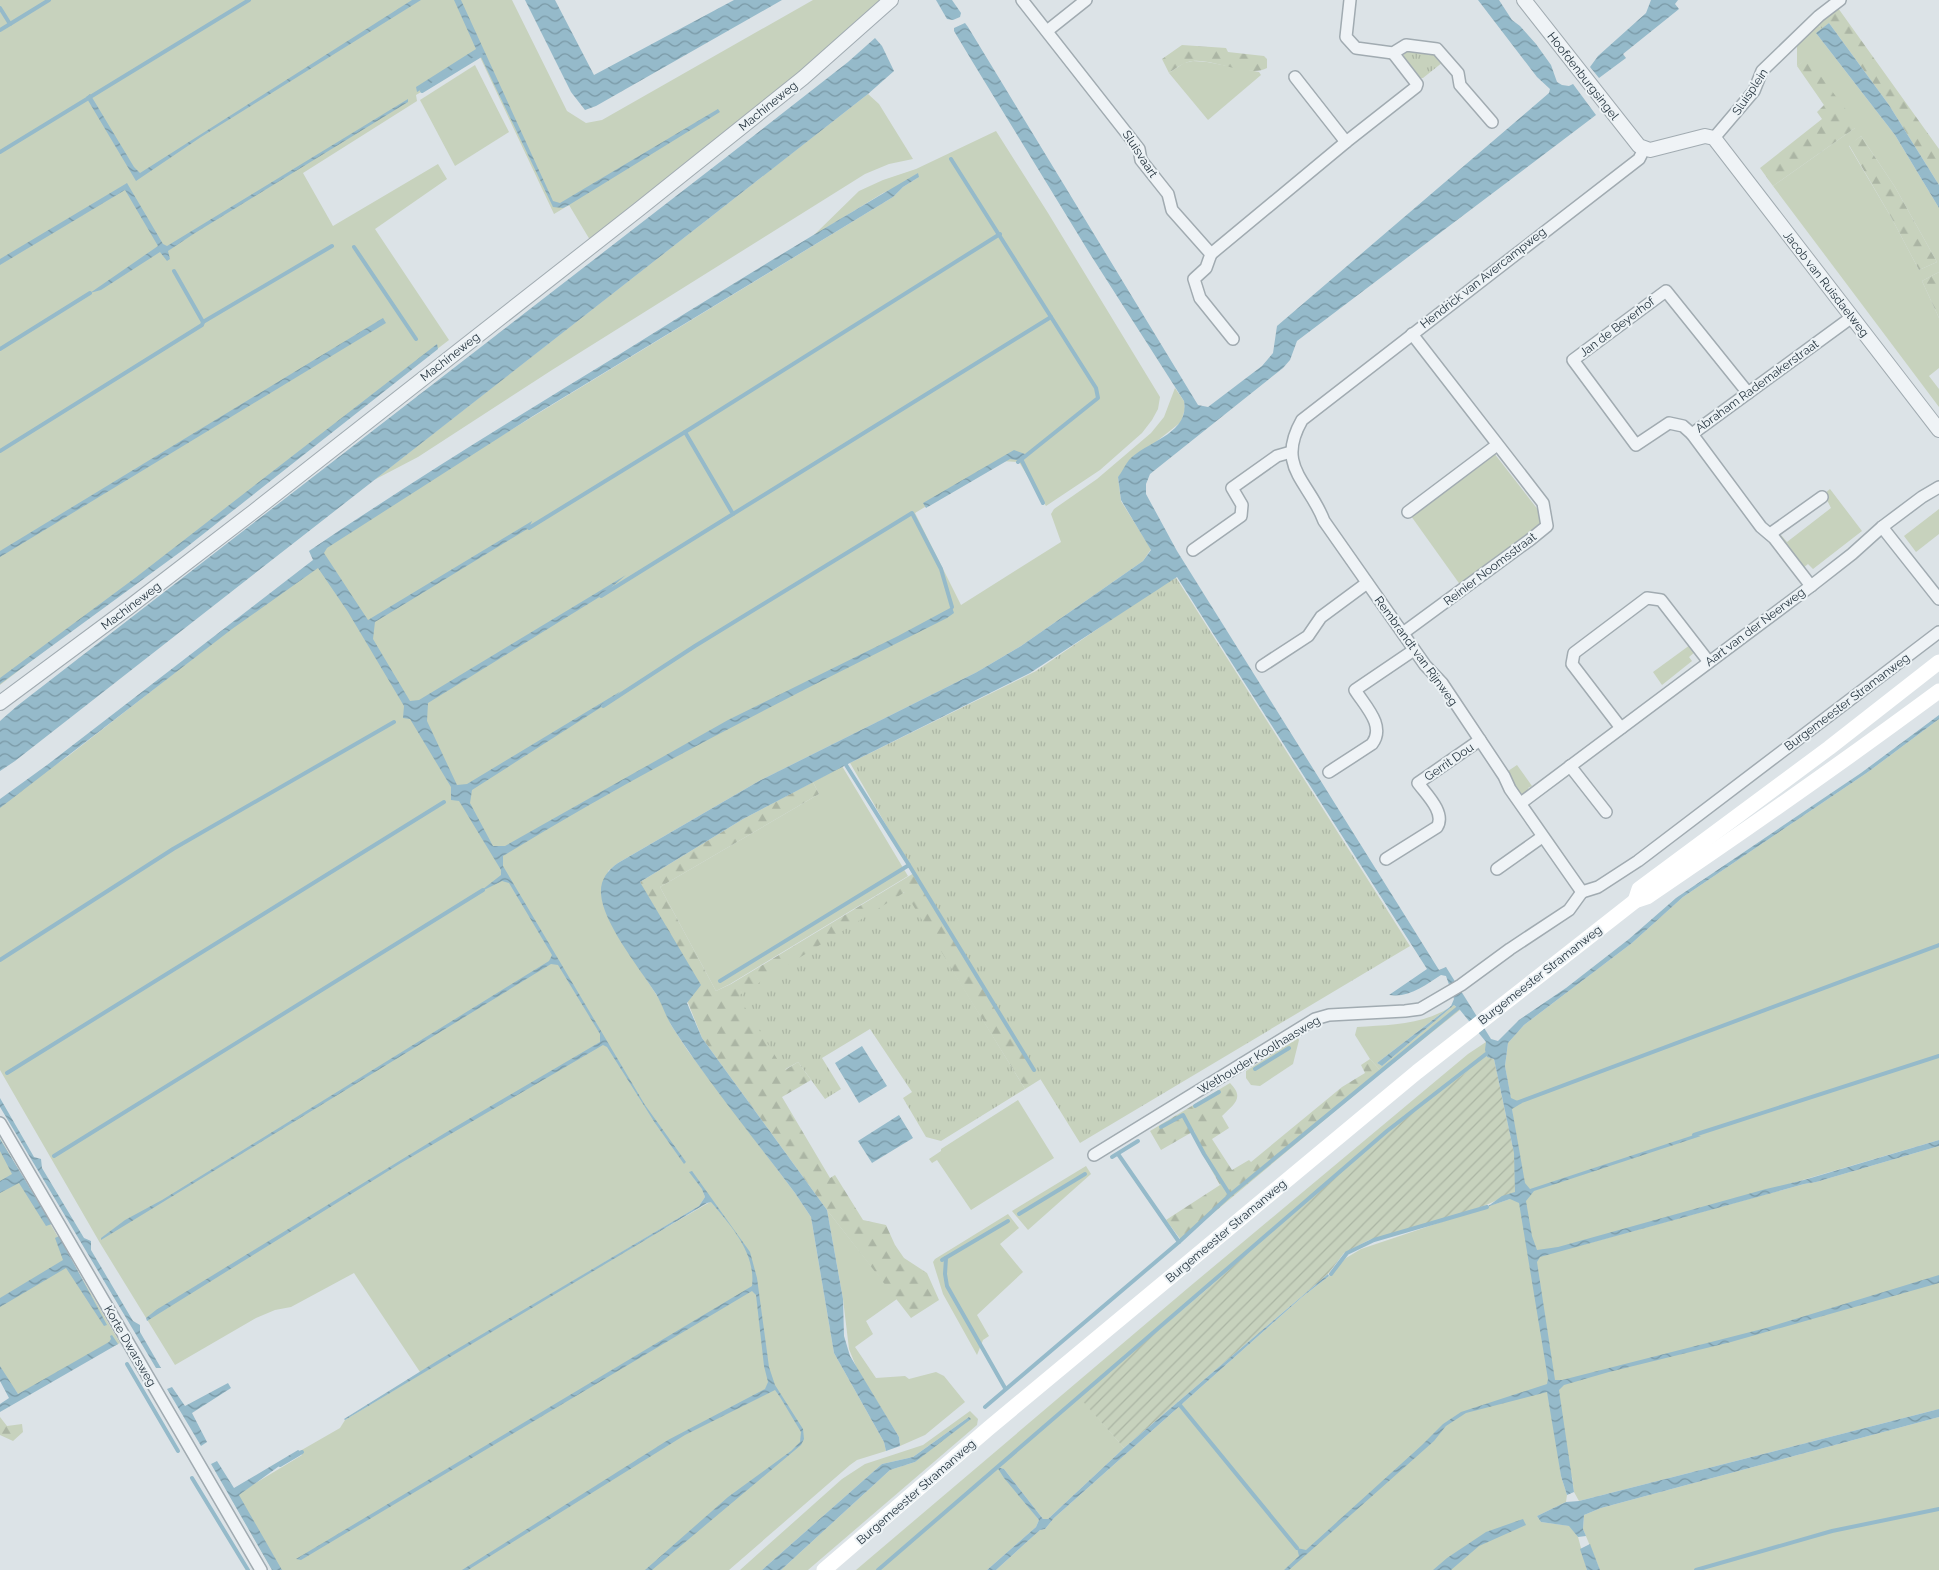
<svg xmlns="http://www.w3.org/2000/svg" width="1939" height="1570" font-family="Raleway,sans-serif">
<style>
.grass{fill:#c7d2bd;fill-rule:evenodd}
.forest{fill:url(#forest-firs)}
.park{fill:url(#park-tufts)}
.garden{fill:url(#garden-furrows)}
.water{fill:url(#water-waves)}
.lines{fill:none;stroke-linecap:round;stroke-linejoin:round}
.stream{stroke:#95baca;stroke-width:4}
.minor-casing{stroke:#a1abb1;stroke-width:14}
.tertiary-casing{stroke:#a1abb1;stroke-width:16}
.minor{stroke:#eff3f6;stroke-width:11}
.tertiary{stroke:#eff3f6;stroke-width:14}
.secondary{stroke:#fff;stroke-width:15}
.labels{text-anchor:middle;stroke-width:4;stroke-linejoin:round;paint-order:stroke}
.street-label{font-size:12px;fill:#25343f;stroke:#ecf2f5}
</style>
<defs>
<pattern id="forest-firs" width="22" height="20" patternUnits="userSpaceOnUse" patternTransform="scale(1.25)"><rect width="22" height="20" fill="#c7d2bd"/><path d="M5 1l3.5 6h-7zM16 11l3.5 6h-7z" fill="#abb5a4"/></pattern>
<pattern id="park-tufts" width="24" height="20" patternUnits="userSpaceOnUse" patternTransform="scale(1.25)"><rect width="24" height="20" fill="#c7d2bd"/><path d="M3 7l-1-3M5 7V3M7 7l1-3M15 17l-1-3M17 17v-4M19 17l1-3" fill="none" stroke="#abb5a4"/></pattern>
<pattern id="garden-furrows" width="10" height="10" patternUnits="userSpaceOnUse" patternTransform="scale(1.25)"><rect width="10" height="10" fill="#c7d2bd"/><path d="M-1 1l2-2M0 10L10 0M9 11l2-2" fill="none" stroke="#abb5a4"/></pattern>
<pattern id="water-waves" width="16" height="10" patternUnits="userSpaceOnUse" patternTransform="scale(1.25)"><rect width="16" height="10" fill="#95baca"/><path d="M0 5q4-4 8 0t8 0" fill="none" stroke="#7998a5"/></pattern>
</defs>
<rect width="100%" height="100%" fill="#dce3e7"/>
<g class="grass">
<path d="M0,0h512l55,111 19,12 16,-3 211,-120h75l-85,78 -213,162 -21,-35 -15,9 -74,-157 -64,38 1,6 -114,72 30,53 105,-62 9,15 -72,50 74,111 -449,345z"/>
<path d="M1818,25l4,4 -6,4 79,102 44,73v64l-17,9 17,37v50l-10,8 10,13v18l-166,-221 82,-58 -48,-69 -10,7v-22zM1861,136l34,51 42,75 -18,8 -28,-53 -42,-71z"/>
<path d="M1193,61l14,1 52,10 2,3 -53,45 -39,-47 15,-10z"/>
<path d="M475,65l34,67 -54,34 -35,-66z"/>
<path d="M868,94l11,10 34,55 -24,5 -24,10 -313,196 -134,87 -44,23z"/>
<path d="M996,131l52,82 112,184 -2,12 -6,11 -10,13 -42,37 -54,36 -27,-44 -18,-1 -86,52 46,92 100,-63 -10,-28 3,-5 43,-30 54,-46 13,-16 11,-29 9,13 1,8 -4,13 -24,19 -39,36 3,24 30,48 -8,12 -122,85 -44,26 -218,109 -141,82 -10,8 15,72 38,59 10,23 17,26 107,142 16,24 23,136 50,89 2,9 -29,9 -7,5 -121,105h-457l-41,-72 71,-43 -2,-4 40,-23 5,-8 255,-154 110,-64 -7,-10 2,5 -6,9 -279,166 -66,-99 -63,34 -16,3 -19,8 -81,47 -75,-122 -100,-173v-268l67,-45 257,-201 -5,-9 574,-350 10,-10 16,-10 -36,16 -70,43 46,-45 24,-11 33,-11z"/>
<path d="M1494,453l45,58 2,14 -80,61 -50,-70z"/>
<path d="M1830,489l32,42 -49,38 -5,-5 -5,4 -23,-31 1,-2 6,7 44,-34 -7,-14z"/>
<path d="M1939,509v25l-23,18 -12,-16z"/>
<path d="M1690,645l5,7 -6,5 3,4 -30,24 -9,-13z"/>
<path d="M1939,719v421l-368,108 233,-64 12,-2 123,-36v263l-360,92 -5,-9 -2,-15 -14,-24 3,23 6,19 -1,7 -29,14 4,6 29,4 8,11 9,33h-591l44,-40 5,-1 9,-11 248,-221 27,-21 17,-18 15,-9 149,-50 4,-71 -3,-29 -6,-33 3,-23 16,-18 108,-82 51,-46 185,-125z"/>
<path d="M1517,765l15,21 -4,2 3,3 -9,3 -8,-8 -6,-15z"/>
<path d="M842,766l66,110 -178,108 -14,7 -56,-104 159,-93 -6,-12z"/>
<path d="M1454,1005l6,5 -78,62 -12,-13 -15,-24 2,-8c31,-2 63,-2 90,-18l-70,54 5,3z"/>
<path d="M1298,1038l1,2 -6,24 -33,22 -9,-1 -5,-7v-7z"/>
<path d="M1486,1042l3,16 -116,92 -294,246 45,52 -76,71h-5l-39,-50 -6,-1 41,52 -3,7 -49,43h-131l332,-282 280,-234z"/>
<path d="M1018,1100l36,58 -83,52 -34,-50 -5,3 -3,-4 12,-8v-2z"/>
<path d="M0,1138l120,205 -102,51 -18,-25z"/>
<path d="M1086,1166l5,8 -63,56 -16,-19z"/>
<path d="M827,1210l70,89 -31,22 7,13 -18,13 21,31 29,-2 4,3 27,-7 8,4 21,26 -40,33 -25,11 -1,-9 -42,-68 -8,-20 -6,-50z"/>
<path d="M1008,1214l11,14 -19,16 23,28 -46,43 12,21 -6,4 -6,15 -34,-61 -10,-32 2,-3z"/>
<path d="M970,1411l8,8 -1,6 -169,145h-27l109,-100 25,-8 54,-45 -56,40 -31,7 -120,106h-22l102,-91 23,-15 58,-19z"/>
<path d="M1939,1417v153h-339l-17,-41 1,-14 17,-7z"/>
</g>
<g class="forest">
<path d="M1838,8l101,141v36l-50,-80 -60,-82 -7,6 -4,-4z"/>
<path d="M1182,45l44,3 2,4 36,4 3,3v9c-17,10 -53,-9 -74,-7 -9,1 -17,7 -24,12l-7,-14z"/>
<path d="M1807,58l49,65 -1,5 -82,58 -13,-18 62,-49 -5,-7 7,-7 -27,-39z"/>
<path d="M1861,136l34,51 42,75 -18,8 -28,-53 -42,-72z"/>
<path d="M1939,272v46l-17,-37z"/>
<path d="M813,782l6,12 -159,93 56,104 15,-7 183,-111 127,206 -16,10 -121,-197 -119,178 13,-8 13,18 -29,17 48,81 5,-3 28,45 23,5 9,20 9,13 23,15 12,27 -28,18 -84,-108 -125,-172 -62,-156 103,-63z"/>
<path d="M1370,1059l12,13 -201,168 -15,-20 54,-35 -13,-23 -13,-31 -33,19 -11,-19 80,-48c15,15 4,21 -8,33l7,12 -17,11 20,31 17,-10 2,2 91,-75 23,-14 -4,-8z"/>
<path d="M0,1417l7,9 15,-2 1,8 -10,9 -13,-6z"/>
</g>
<g class="park">
<path d="M1408,50l27,3 8,9 -20,16h-3l-16,-18v-8z"/>
<path d="M1175,576l235,370 -330,197 -148,-239 -82,-141 186,-92z"/>
<path d="M905,892l120,197 -84,52 -15,-4 -23,-39 9,-6 -42,-63 -48,29 19,31 -16,10 -27,-37 -14,8 -46,-74z"/>
</g>
<path class="garden" d="M1487,1057l7,2 20,94 1,39 -31,14 -76,25 -39,9 -25,13 -16,21 -204,174 -45,-51 128,-108 180,-158z"/>
<g class="water">
<path d="M412,0h9l-220,137 -65,44 -50,-84 4,-3 44,73 6,6z"/>
<path d="M454,0h7l92,201 7,2 158,-94 2,3 -151,93 -6,3 -10,-1 -73,-152 -63,37 -1,-5 60,-38z"/>
<path d="M525,0h30l39,75 140,-75h48l-186,106 -11,4 -14,-18z"/>
<path d="M936,0h16l9,13 -1,4 -7,3 -6,-1z"/>
<path d="M1478,0h21l13,20 8,6 16,18 15,21 6,17 5,3 7,1 4,-2 23,31 -299,226 -7,19 -7,8 -133,106 -4,10v10l31,57 262,419 7,-3 45,72 7,2 21,-21 47,-32 63,-49 47,-41 185,-125 78,-58v4l-71,53 -185,125 -51,46 -108,82 -16,18 -3,23 6,32 11,5 -10,6 13,74 5,6 164,-54 7,1 -167,55 -8,10 6,35 5,14 21,-3 208,-58 38,-9 135,-40v6l-123,36 -12,2 -264,73 -3,5 18,118h7l204,-52 173,-53v8l-208,59 -122,30 -45,13 -5,5 15,102 -7,3 -6,-19 -14,-84 -81,21 -20,13 -12,15 -145,129h-5l15,-14 -2,-8 9,2 116,-105 21,-21 18,-12 86,-28 1,-5 -29,-176 -9,-4 -23,8 15,-11 13,-4 -1,-39 -20,-94 -7,-2 -2,-7 1,-8 -26,-32 -6,-5 -72,61 -5,-3 74,-57 3,-7 -8,-23 -5,-1c-16,10 -31,23 -52,20l38,-26 -250,-392 -147,96 -184,92 -103,54 -103,63 61,103 -14,18 15,35 125,172 16,89 1,37 6,20 49,81 1,9 -14,5 -2,-9 -50,-89 -23,-136 -16,-24c-41,-55 -85,-108 -122,-165 -8,-12 -11,-26 -19,-37 -16,-25 -51,-68 -53,-97 -1,-14 6,-23 17,-31l141,-82 218,-109 44,-26 122,-85 8,-11 -30,-50 -3,-23c4,-5 7,-12 11,-17 18,-19 61,-26 55,-59l-94,-147 -118,-193 -18,-30v-3l11,-5 3,4 230,378 10,2 54,-41 11,-13 4,-27 272,-233 1,-4 -13,-12z"/>
<path d="M1651,0h27l-3,4 4,5 -56,45 3,4 -27,20 -9,-11 8,-11 48,-43z"/>
<path d="M1829,23l60,82 50,80v23l-44,-73 -79,-102z"/>
<path d="M875,38l7,8 12,25 -26,23 -853,667 -15,10v-50l17,-15 703,-544 128,-100z"/>
<path d="M408,99v3l-213,131 -27,18 2,8 -3,2 -7,-9 -59,38 -11,3 68,-47 -33,-56 -125,75v-6l127,-76 36,61 4,2z"/>
<path d="M918,173l1,4 -16,10 -10,10 -360,219 -206,132 -3,5 44,67 164,-99 -3,7 -154,94 -2,17 37,62 9,-1 207,-125 -25,21 -173,107 -1,18 30,64 10,-1 154,-93 -18,15 -131,84 -2,13 23,43h12l223,-126 170,-84 54,-29 2,6 -7,5c-150,75 -301,150 -444,238v10l142,239 41,57 -2,2 -29,-41 -48,-76 -4,-2 -202,118 -254,158 -1,-3 10,-8 289,-177 155,-91v-8l-42,-69 -7,-1 -450,276v-2l24,-18 37,-20 387,-239 3,-6 -43,-72 -7,-2 -24,12 23,-18v-5l-42,-69 -8,-1v-13l-41,-68 -7,-1 1,-12 -56,-94 -30,-44 -86,61 -232,179v-9l47,-34 266,-205 -4,-9c99,-67 201,-130 303,-192 101,-63 203,-126 306,-186z"/>
<path d="M383,318l3,5 -386,234v-6z"/>
<path d="M437,344l1,5 -255,201 -183,134v-6l135,-100z"/>
<path d="M1014,450l11,4 -3,7 -12,-2 -84,49 -3,-5z"/>
<path d="M862,1046l25,40 -28,17 -24,-40z"/>
<path d="M0,1098l34,59 7,2 1,9 42,70 7,3v9l42,71 7,4v7l21,36h-5l-156,-261z"/>
<path d="M899,1115l14,23 -41,25 -14,-22z"/>
<path d="M0,1139l52,85 -6,2 -27,-43 -19,10v-12l12,-7 -12,-23z"/>
<path d="M692,1171l58,81 7,26 12,89 6,18 28,44 1,10 -3,6 -149,125h-7l83,-73 63,-46 9,-9 1,-10 -21,-35 -5,-7 -90,45 -217,135h-6l206,-130 97,-51 3,-7 -4,-16 -8,-71 -4,-4 -451,269 -5,-1 456,-273c4,-33 -21,-60 -41,-84l-4,1 -362,217 -1,-1 93,-58 262,-155 6,-9 -3,-8 -13,-17z"/>
<path d="M59,1236l48,89 -3,1 -38,-58 -66,39v-9l63,-38 -8,-22z"/>
<path d="M1328,1274l1,2 -27,21 -248,221 -9,11 -5,1 -44,40h-9l49,-43 3,-7 -35,-42 -7,-11 7,2 39,50h5l76,-71z"/>
<path d="M112,1335l6,9 -118,68v-8l9,-6 -9,-17v-15l18,28 91,-52 2,-3 -1,-3z"/>
<path d="M228,1383l3,5 -39,25 15,29 -6,4 -34,-57 5,-2 13,19z"/>
<path d="M1939,1409v8l-338,91 -17,7 -1,14 3,7 -8,1 -9,-11 -28,-4 -4,-6 29,-14 13,-1z"/>
<path d="M969,1417l2,2 -56,43 -25,8 -109,100h-19l120,-106 31,-7z"/>
<path d="M298,1450l2,1 -61,44 43,75h-10l-61,-106 6,-3 17,27z"/>
<path d="M1523,1519l3,6 -47,21 -28,24h-18l14,-12 39,-26z"/>
<path d="M1590,1544l10,26h-13l-7,-21z"/>
</g>
<g class="lines">
<g class="stream">
<path d="M0,8l10,16 39,-24"/>
<path d="M0,30l10,-6"/>
<path d="M422,91l59,-36"/>
<path d="M0,152l249,-152"/>
<path d="M951,159l145,229 2,10 -80,64"/>
<path d="M354,247l62,92"/>
<path d="M203,322l129,-76"/>
<path d="M0,349l90,-56"/>
<path d="M685,432l315,-198"/>
<path d="M0,451l202,-126 1,-3 -29,-51"/>
<path d="M1022,461l21,42"/>
<path d="M733,514l318,-197"/>
<path d="M529,528l156,-96 48,82 -132,82"/>
<path d="M603,706l92,-60 217,-133 29,56 11,38"/>
<path d="M846,765l63,100"/>
<path d="M0,960l173,-111 221,-127"/>
<path d="M720,981l189,-116 125,205"/>
<path d="M1255,1069l34,-21"/>
<path d="M7,1073l437,-271"/>
<path d="M1516,1103l423,-158"/>
<path d="M1195,1106l24,-14"/>
<path d="M1161,1127l22,-12 21,39 26,41"/>
<path d="M1694,1135l245,-79"/>
<path d="M1118,1154l61,88"/>
<path d="M54,1156l429,-266"/>
<path d="M1112,1157l26,-16"/>
<path d="M1019,1214l66,-40"/>
<path d="M946,1258l-1,16 2,12 58,102"/>
<path d="M942,1260l66,-39"/>
<path d="M1331,1274l16,-21 27,-13 113,-33"/>
<path d="M127,1364l51,87"/>
<path d="M1179,1404l118,144"/>
<path d="M985,1407l194,-165 51,-47 228,-187"/>
<path d="M280,1465l22,-13"/>
<path d="M192,1478l56,92"/>
<path d="M878,1570l509,-439 99,-77"/>
<path d="M1696,1570l136,-39 107,-22"/>
</g>
<g class="minor-casing">
<g id="minor">
<path d="M1022,0l117,149 2,11 27,34 4,16 39,44 -5,14 -12,11 6,19 33,41"/>
<path d="M1350,0l-4,37 10,11 37,5 13,-8 31,4 21,24 2,12 32,37"/>
<path d="M1047,31l39,-31"/>
<path d="M1295,77l51,65"/>
<path d="M1714,138l40,-47 8,-20 57,-55 21,-16"/>
<path d="M1211,254l135,-112 70,-55 1,-3 -24,-31"/>
<path d="M1692,434l-9,-8 -14,-3 -33,22 -63,-85 93,-69 82,102"/>
<path d="M1408,512l89,-67"/>
<path d="M1882,527l57,72"/>
<path d="M1770,534l52,-37"/>
<path d="M1193,550l48,-34 1,-11 -10,-17 45,-32 14,-4"/>
<path d="M1811,586l-37,-48 -13,-11 -69,-93 160,-117"/>
<path d="M1403,633l128,-94 16,-13 -4,-23 -131,-169"/>
<path d="M1262,666l46,-30 13,-19 46,-34"/>
<path d="M1621,728l-49,-64 2,-11 73,-55 14,2 48,62"/>
<path d="M1570,766l36,46"/>
<path d="M1329,772l43,-28c14,-18 -7,-38 -17,-54l59,-40"/>
<path d="M1521,803l290,-217 41,-32 30,-27 40,-30 17,-10"/>
<path d="M1386,859l51,-32c9,-14 -11,-33 -19,-44l62,-43"/>
<path d="M1497,869l45,-32"/>
<path d="M1582,892l-72,-103 -6,-13 -62,-93 -17,-18 -101,-144c-15,-40 -49,-54 -22,-101l337,-261 5,-10"/>
<path d="M1582,892l16,-5 40,-26 301,-229"/>
<path d="M0,1123l261,447"/>
<path d="M1094,1155l221,-136 14,-4 76,-4 15,-2 41,-24 49,-36 59,-39 13,-18"/>
</g>
</g>
<g class="tertiary-casing">
<g id="tertiary">
<path d="M1524,0l115,146 11,4 55,-14 9,2 225,292"/>
<path d="M0,703l128,-95 125,-96 385,-302 165,-132 88,-78"/>
</g>
</g>
<use href="#minor" class="minor"/>
<use href="#tertiary" class="tertiary"/>
<g class="secondary">
<path d="M1635,901l4,-12 190,-141 110,-86"/>
<path d="M824,1570l165,-142 428,-356 218,-171 12,-4c99,-67 196,-135 292,-206"/>
</g>
</g>
<g class="labels">
<g class="street-label">
<text transform="translate(1583 76) rotate(52)" y="4">Hoofdenburgsingel</text>
<text transform="translate(1750 92) rotate(-56)" y="4">Sluisplein</text>
<text transform="translate(768 106) rotate(-39)" y="4">Machineweg</text>
<text transform="translate(1140 154) rotate(57)" y="4">Sluisvaart</text>
<text transform="translate(1483 278) rotate(-38)" y="4">Hendrick van Avercampweg</text>
<text transform="translate(1826 284) rotate(52)" y="4">Jacob van Ruisdaelweg</text>
<text transform="translate(1617 327) rotate(-37)" y="4">Jan de Beyerhof</text>
<text transform="translate(450 357) rotate(-38)" y="4">Machineweg</text>
<text transform="translate(1757 386) rotate(-36)" y="4">Abraham Rademakerstraat</text>
<text transform="translate(1490 569) rotate(-37)" y="4">Reinier Noomsstraat</text>
<text transform="translate(131 606) rotate(-37)" y="4">Machineweg</text>
<text transform="translate(1755 627) rotate(-37)" y="4">Aart van der Neerweg</text>
<text transform="translate(1416 651) rotate(54)" y="4">Rembrandt van Rijnweg</text>
<text transform="translate(1847 702) rotate(-37)" y="4">Burgemeester Stramanweg</text>
<text transform="translate(1449 762) rotate(-35)" y="4">Gerrit Dou</text>
<text transform="translate(1540 975) rotate(-38)" y="4">Burgemeester Stramanweg</text>
<text transform="translate(1259 1055) rotate(-31)" y="4">Wethouder Koolhaasweg</text>
<text transform="translate(1226 1231) rotate(-40)" y="4">Burgemeester Stramanweg</text>
<text transform="translate(130 1346) rotate(60)" y="4">Korte Dwarsweg</text>
<text transform="translate(916 1492) rotate(-41)" y="4">Burgemeester Stramanweg</text>
</g>
</g>
</svg>
